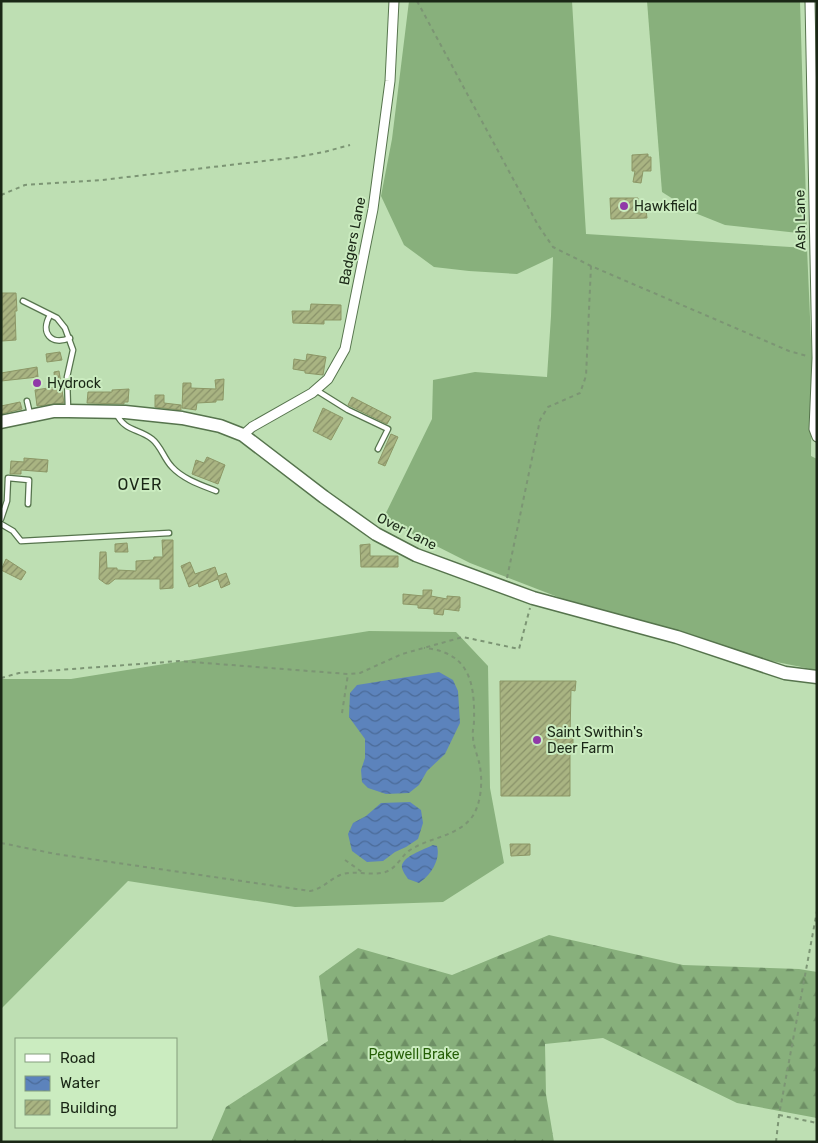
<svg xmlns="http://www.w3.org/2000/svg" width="818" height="1143" font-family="Rubik,sans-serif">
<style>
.grass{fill:#88b07c}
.forest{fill:url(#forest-firs)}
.water{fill:url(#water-waves)}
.building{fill:url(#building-hatch);stroke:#8c9766}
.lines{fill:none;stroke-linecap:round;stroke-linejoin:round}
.lane-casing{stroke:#56744d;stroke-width:7}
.street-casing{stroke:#56744d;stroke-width:11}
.secondary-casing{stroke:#56744d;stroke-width:15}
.path{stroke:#7c9574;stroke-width:2;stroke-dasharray:4 4;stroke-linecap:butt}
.lane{stroke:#fff;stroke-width:4.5}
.street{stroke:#fff;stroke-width:9}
.secondary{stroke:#fff;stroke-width:12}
.poi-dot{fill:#903aa8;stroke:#cbecc0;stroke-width:2}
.labels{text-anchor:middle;stroke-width:4;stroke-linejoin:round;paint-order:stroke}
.poi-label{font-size:14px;fill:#1a2716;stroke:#cbecc0;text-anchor:start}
.street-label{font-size:14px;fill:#1a2716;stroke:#cbecc0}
.park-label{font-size:14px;fill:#255f07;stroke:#cbecc0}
.quarter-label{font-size:16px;letter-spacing:1px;fill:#1a2716;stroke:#cbecc0}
</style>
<defs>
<pattern id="forest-firs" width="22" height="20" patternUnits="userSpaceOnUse" patternTransform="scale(1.25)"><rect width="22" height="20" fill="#88b07c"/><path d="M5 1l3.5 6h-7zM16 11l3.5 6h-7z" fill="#6e8f65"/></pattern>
<pattern id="water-waves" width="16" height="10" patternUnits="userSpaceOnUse" patternTransform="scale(1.25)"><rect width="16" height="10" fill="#5c83bc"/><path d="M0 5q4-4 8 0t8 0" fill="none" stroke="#4b6b98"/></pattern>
<pattern id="building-hatch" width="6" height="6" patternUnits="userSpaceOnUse" patternTransform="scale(1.25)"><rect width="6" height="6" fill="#a9b482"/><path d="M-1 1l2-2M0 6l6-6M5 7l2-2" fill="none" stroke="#899269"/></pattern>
</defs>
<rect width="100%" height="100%" fill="#bedfb3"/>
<g class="grass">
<path d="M409,1h163l14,233 221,14 5,115 -1,93 6,3 -1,211 -59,-12 -181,-54 -106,-41 -87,-44 49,-100 1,-39 42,-8 72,5 4,-61 2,-59 -36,17 -48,-3 -35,-4 -30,-22 -23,-49 11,-57z"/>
<path d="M647,1h153l7,233 -82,-9 -30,-12 -33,-21z"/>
<path d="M369,631l87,1 32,34 2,122 14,75 -61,39 -148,5 -167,-26 -127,128v-330h70z"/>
</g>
<path class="forest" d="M549,935l134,30 116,4 18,3v146l-80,-15 -134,-65 -58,6 1,50 8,48h-343l15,-35 102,-66 -9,-65 39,-28 94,27z"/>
<g class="water">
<path d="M439,672l14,8 5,11 2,32 -15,31 -18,17 -8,14 -10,8 -23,1 -18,-6 -6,-6 -1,-12 4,-12v-19l-16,-22 1,-24 7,-8z"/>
<path d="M410,802l11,8 2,13 -5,16 -12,8 -11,5 -12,9 -16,1 -15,-11 -4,-17 5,-11 13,-7 15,-13z"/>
<path d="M433,845l4,1c4,14 -7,30 -18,37l-11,-4c-2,-3 -5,-7 -6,-11 -2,-11 23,-19 31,-23z"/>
</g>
<g class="building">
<path d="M648,154v3h3v14h-8l-2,12 -8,-1 2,-11h-3v-16z"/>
<path d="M610,198h28v12h8l1,8 -36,1z"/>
<path d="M2,293h14l1,18h-2l1,29 -14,1z"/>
<path d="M311,304l30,1v15h-17v4l-31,-1 -1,-12h18z"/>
<path d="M60,352l2,8 -15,2 -1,-8z"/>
<path d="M307,354l19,3 -3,18 -18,-2v-2l-12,-2 1,-10 12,2z"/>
<path d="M37,367l1,10 -37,4v-8z"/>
<path d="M59,371l5,32 -27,3 -2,-16 20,-3 -1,-15z"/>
<path d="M224,379l-1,21h-7v2l-19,1 -1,7 -14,-2 1,-25h8v5l25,1 -1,-9z"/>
<path d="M129,389l-1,13h-4v2l-37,-1 1,-11h24v-2z"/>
<path d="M155,395h9v8l17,2v5l-26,-3z"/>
<path d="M352,397l39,20 -4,7 -39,-19z"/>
<path d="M20,402l2,7 -21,5v-8z"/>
<path d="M323,408l20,10 -12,22 -18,-9z"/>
<path d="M391,434l7,3 -13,29 -7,-3z"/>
<path d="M207,457l18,8 -7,19 -26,-10 4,-14 8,3z"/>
<path d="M24,458l24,2 -1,12 -26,-2v4h-11l1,-13 13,1z"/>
<path d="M162,540h11v48l-13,1v-10h-45l-6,5h-3l-7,-5 1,-27h6l1,16h10v2l19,1v-10l17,-1 1,-3h9z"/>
<path d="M127,543l1,9h-13v-8z"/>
<path d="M370,544v12h28v11h-37l-1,-22z"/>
<path d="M6,559l20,13 -5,8 -20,-10z"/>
<path d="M190,562l5,12 20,-7 3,9 8,-3 4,11 -9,4 -3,-9 -19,8 -1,-4 -9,4 -8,-21z"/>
<path d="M423,590h9l-1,6 16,3v-3l13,1v11h-1v3l-15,-2 -1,6 -9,-1v-5l-16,-1v-3l-15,-1v-10l20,2z"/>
<path d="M500,681h76l-1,10 -4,-1 -1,45 3,1v8h-3v52h-69z"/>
<path d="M510,844h20v11l-19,1z"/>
</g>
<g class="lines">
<g class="lane-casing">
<g id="lane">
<path d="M23,301l34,17 8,10 8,22 -6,27 1,32"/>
<path d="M50,315c-10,18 1,31 20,23"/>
<path d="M316,390l32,20 40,19 -10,20"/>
<path d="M27,401l3,13"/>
<path d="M116,413c9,19 22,15 36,26 9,7 12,20 20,28 11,12 29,18 44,24"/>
<path d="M1,519l6,-18 1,-23 21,2 -1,24"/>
<path d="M1,524l12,7 8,10 148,-8"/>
</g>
</g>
<g class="street-casing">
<g id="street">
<path d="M810,1l7,357 -3,71 3,8"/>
<path d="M243,435l9,-8 60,-34 16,-14 17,-30 28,-140 17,-128 4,-80"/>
</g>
</g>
<g class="secondary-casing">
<path id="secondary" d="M1,422l53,-11h14l57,1 57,6 38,8 23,9 81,62 52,37 40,21 117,43 144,39 108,36 32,4"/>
</g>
<g class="path">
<path d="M417,1l121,224 15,22 38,19 198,85 18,5"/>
<path d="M1,195l24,-10 77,-5 196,-23 26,-5 26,-7"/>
<path d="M507,578l33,-158 8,-13 32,-14 6,-17 5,-110"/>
<path d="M1,678l18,-5 160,-12 169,13 12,-1 42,-19 61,-17 56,12 11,-41"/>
<path d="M342,713l6,-39"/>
<path d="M1,843l55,11 254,37c12,-2 19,-11 30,-16 13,-5 27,0 41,-2 15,-2 18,-15 29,-23 20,-13 47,-13 62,-33 10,-14 11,-39 7,-55 -2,-8 -6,-17 -6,-26 -1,-4 1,-10 1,-15 1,-39 -5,-69 -50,-73"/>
<path d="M345,860l17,12"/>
<path d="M779,1115l38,8"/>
<path d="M776,1142l3,-27 38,-204"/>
</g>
<use href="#lane" class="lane"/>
<use href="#street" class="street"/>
<use href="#secondary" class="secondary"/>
</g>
<g class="poi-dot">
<circle cx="624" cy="206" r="5"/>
<circle cx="37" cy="383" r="5"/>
<circle cx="537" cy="740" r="5"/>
</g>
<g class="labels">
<g class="poi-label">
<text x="634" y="211">Hawkfield</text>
<text x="47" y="388">Hydrock</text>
<text x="547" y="737">Saint Swithin's<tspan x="547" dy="16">Deer Farm</tspan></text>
</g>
<g class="street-label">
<text transform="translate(800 220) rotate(-91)" y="5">Ash Lane</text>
<text transform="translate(352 241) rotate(-79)" y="5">Badgers Lane</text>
<text transform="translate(407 531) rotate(27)" y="5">Over Lane</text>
</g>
<g class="park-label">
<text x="414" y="1059">Pegwell Brake</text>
</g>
<g class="quarter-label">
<text x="140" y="490">OVER</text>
</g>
</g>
<rect width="818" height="1143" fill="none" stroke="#1a2716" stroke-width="5"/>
<rect x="15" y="1038" width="162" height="90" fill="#cbecc0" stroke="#849d7c"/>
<rect x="25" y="1054" width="25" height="8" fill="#ffffff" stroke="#849d7c"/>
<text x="60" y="1063" font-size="15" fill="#1a2716">Road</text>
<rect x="25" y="1076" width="25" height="15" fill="url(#water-waves)" stroke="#849d7c"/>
<text x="60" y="1088" font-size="15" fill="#1a2716">Water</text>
<rect x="25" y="1100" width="25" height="15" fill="url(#building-hatch)" stroke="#849d7c"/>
<text x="60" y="1113" font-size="15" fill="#1a2716">Building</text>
</svg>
